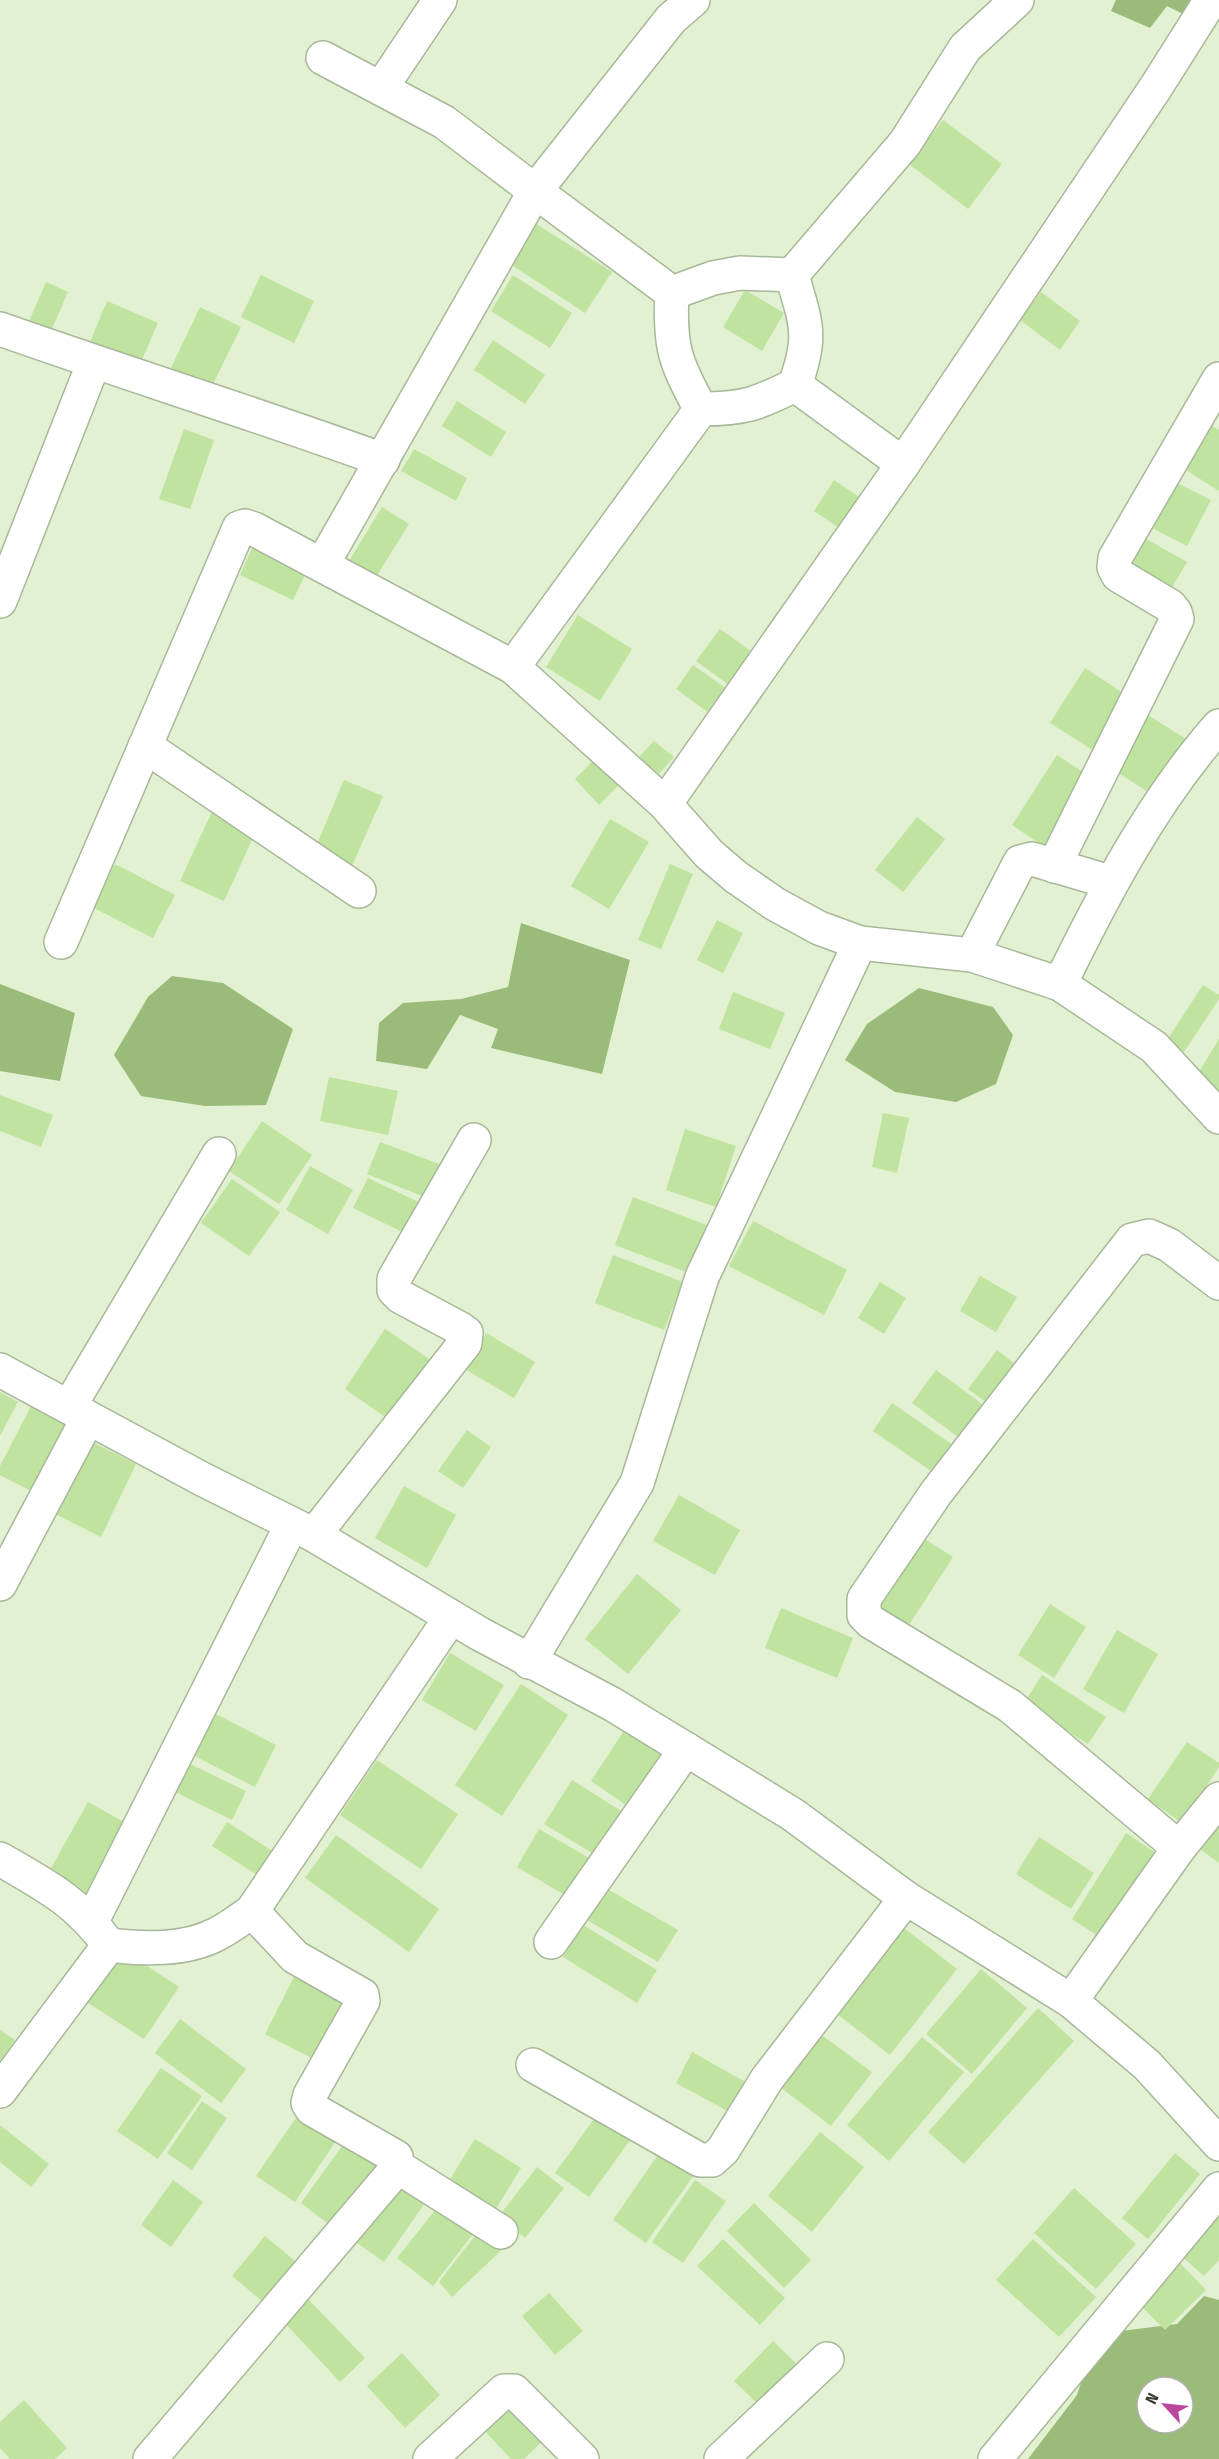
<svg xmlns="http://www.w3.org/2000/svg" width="1219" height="2459" font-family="'Fira Sans Condensed',sans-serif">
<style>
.water{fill:#9bbb7a;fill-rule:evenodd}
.building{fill:#c1e3a0}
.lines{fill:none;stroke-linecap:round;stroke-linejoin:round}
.minor-casing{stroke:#a8b89a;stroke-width:36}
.tertiary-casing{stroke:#a8b89a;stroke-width:36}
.minor{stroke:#fff;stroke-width:33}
.tertiary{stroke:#fff;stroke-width:33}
</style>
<rect width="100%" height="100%" fill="#e1f1d1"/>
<g class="water">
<path d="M1116,0h77l-10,14 -16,-8 -17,22 -39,-17z"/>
<path d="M521,923l109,37 -28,114 -111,-26 7,-19 -38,-14 -33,54 -51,-8 3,-38 24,-20 58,-4 47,-12z"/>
<path d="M172,976l51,7 70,46 -27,76 -61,1 -64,-10 -27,-41 34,-58z"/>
<path d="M0,984l75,29 -15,68 -60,-10z"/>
<path d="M919,988l74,19 20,28 -17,49 -40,18 -61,-10 -50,-32 22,-36z"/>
<path d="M1204,2296l15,4v159h-191l49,-64 20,-61 80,-10zM1147,2387h36v36h-36z"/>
</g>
<g class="building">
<path d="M943,120l59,44 -34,45 -59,-45z"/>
<path d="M535,223l77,49 -27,41 -75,-49z"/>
<path d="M261,275l53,26 -20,42 -53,-26z"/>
<path d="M513,275l59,38 -22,35 -59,-37z"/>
<path d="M46,282l22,10 -17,39 -22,-10z"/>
<path d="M745,290l39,23 -22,38 -39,-24z"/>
<path d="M1041,292l39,29 -20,29 -40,-30z"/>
<path d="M107,301l51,22 -21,48 -50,-22z"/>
<path d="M200,307l41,20 -30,61 -40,-20z"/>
<path d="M493,340l52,35 -20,29 -51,-34z"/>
<path d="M457,401l49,31 -15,25 -49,-31z"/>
<path d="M1205,422l14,8v61l-41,-26z"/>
<path d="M184,429l30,11 -24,69 -31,-10z"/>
<path d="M414,449l53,29 -11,23 -55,-30z"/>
<path d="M834,480l31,21 -20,31 -31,-21z"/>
<path d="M1173,481l38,19 -24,46 -37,-19z"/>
<path d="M382,507l27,17 -36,58 -27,-16z"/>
<path d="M1141,536l46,26 -18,31 -46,-26z"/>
<path d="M254,544l54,25 -15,31 -53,-25z"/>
<path d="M578,615l54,34 -32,52 -54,-34z"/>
<path d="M720,629l39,28 -23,33 -40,-29z"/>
<path d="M693,665l41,29 -18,24 -40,-29z"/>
<path d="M1085,668l44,29 -35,54 -44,-28z"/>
<path d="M1148,715l38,24 -35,55 -37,-24z"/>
<path d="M654,741l20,16 -15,17 -20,-17z"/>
<path d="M1057,755l35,23 -44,71 -36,-24z"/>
<path d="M595,759l25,25 -21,21 -24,-26z"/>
<path d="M344,780l39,16 -32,72 -37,-17z"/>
<path d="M214,807l44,20 -34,74 -44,-20z"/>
<path d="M917,817l28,22 -42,53 -28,-22z"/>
<path d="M610,819l39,23 -40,67 -38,-23z"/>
<path d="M115,864l60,31 -22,43 -61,-31z"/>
<path d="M670,864l23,10 -32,75 -23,-9z"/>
<path d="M717,920l26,13 -20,40 -26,-13z"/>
<path d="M1203,985l16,10v4l-35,53 -17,-12z"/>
<path d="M733,992l52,21 -15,36 -51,-20z"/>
<path d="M1219,1039v56l-25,-15z"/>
<path d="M329,1077l69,14 -10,44 -68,-14z"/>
<path d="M0,1095l53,20 -12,32 -41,-16z"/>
<path d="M883,1113l26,5 -12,55 -25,-6z"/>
<path d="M262,1121l50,34 -33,49 -50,-33z"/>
<path d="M685,1129l51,17 -20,61 -50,-17z"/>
<path d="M380,1142l70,26 -13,34 -70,-28z"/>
<path d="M310,1166l43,24 -25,44 -42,-24z"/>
<path d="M368,1178l63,30 -14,31 -64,-31z"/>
<path d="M232,1179l48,33 -31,44 -48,-33z"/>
<path d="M633,1197l79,30 -18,48 -79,-30z"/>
<path d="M753,1221l94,49 -23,45 -95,-49z"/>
<path d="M613,1255l70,27 -19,48 -69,-27z"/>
<path d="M980,1276l37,21 -21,35 -36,-21z"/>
<path d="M880,1282l26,16 -22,36 -26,-16z"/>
<path d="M385,1329l50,34 -41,60 -49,-34z"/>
<path d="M486,1333l49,29 -21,36 -49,-29z"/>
<path d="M997,1350l22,17 -29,38 -22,-16z"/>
<path d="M936,1370l50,37 -24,33 -50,-37z"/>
<path d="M0,1392l18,10 -18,34z"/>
<path d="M892,1403l61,42 -19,28 -61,-42z"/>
<path d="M31,1406l40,20 -34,68 -37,-19v-9z"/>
<path d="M467,1430l24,17 -28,41 -25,-17z"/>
<path d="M88,1440l48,24 -35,73 -48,-24z"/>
<path d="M404,1486l52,29 -29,53 -52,-30z"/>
<path d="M679,1495l61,35 -25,45 -62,-34z"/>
<path d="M922,1537l31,20 -46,71 -31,-20z"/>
<path d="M637,1574l44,36 -53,64 -43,-35z"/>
<path d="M1050,1604l36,23 -32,51 -36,-23z"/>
<path d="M781,1608l72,30 -16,40 -72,-30z"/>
<path d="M1117,1630l41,24 -34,59 -41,-24z"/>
<path d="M450,1653l54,32 -28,46 -54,-31z"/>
<path d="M1042,1675l64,42 -18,27 -64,-41z"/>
<path d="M521,1684l47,31 -66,101 -47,-31z"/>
<path d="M206,1709l70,36 -21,42 -70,-36z"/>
<path d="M625,1729l46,31 -35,52 -45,-31z"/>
<path d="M1187,1742l32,21v4l-37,56 -34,-24z"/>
<path d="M182,1760l64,31 -14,29 -65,-32z"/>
<path d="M377,1760l81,54 -37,55 -81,-54z"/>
<path d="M572,1780l57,36 -27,43 -58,-35z"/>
<path d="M88,1802l45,25 -42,75 -45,-25z"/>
<path d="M227,1822l55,35 -15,24 -55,-35z"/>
<path d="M1219,1822v41l-19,-14z"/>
<path d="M539,1829l52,30 -21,39 -53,-31z"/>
<path d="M1126,1833l33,22 -55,85 -32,-21z"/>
<path d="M336,1835l103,74 -30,43 -104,-74z"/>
<path d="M1039,1837l55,36 -23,36 -55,-35z"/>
<path d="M604,1887l74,43 -20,32 -74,-44z"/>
<path d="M583,1925l74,45 -20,33 -74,-46z"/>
<path d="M904,1928l53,41 -67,86 -53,-41z"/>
<path d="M117,1946l62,41 -35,52 -62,-40z"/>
<path d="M981,1969l46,39 -55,66 -46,-40z"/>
<path d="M294,1977l56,29 -29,57 -56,-29z"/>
<path d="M1038,2008l36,33 -110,123 -36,-32z"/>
<path d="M180,2019l66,50 -25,34 -66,-50z"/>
<path d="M0,2030l15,10 -15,21z"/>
<path d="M820,2034l52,38 -41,54 -51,-39z"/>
<path d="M922,2037l42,35 -75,89 -42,-36z"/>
<path d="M692,2052l57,32 -16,30 -57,-31z"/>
<path d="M161,2068l41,28 -44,63 -41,-28z"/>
<path d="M202,2101l25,17 -35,52 -25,-17z"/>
<path d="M602,2108l34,24 -47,65 -34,-24z"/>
<path d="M298,2115l38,26 -41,61 -39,-26z"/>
<path d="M0,2125l49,39 -18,23 -31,-25z"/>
<path d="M820,2132l44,35 -52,65 -44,-36z"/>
<path d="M475,2139l46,29 -27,44 -47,-28z"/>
<path d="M345,2142l34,25 -44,62 -34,-26z"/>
<path d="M662,2149l34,23 -50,71 -33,-23z"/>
<path d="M1175,2153l25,21 -52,65 -26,-21z"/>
<path d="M537,2167l27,21 -39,50 -26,-22z"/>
<path d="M402,2179l27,18 -45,65 -27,-19z"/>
<path d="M173,2180l30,22 -32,45 -30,-22z"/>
<path d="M695,2180l31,21 -43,62 -31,-21z"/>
<path d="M1074,2188l62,56 -40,45 -62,-56z"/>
<path d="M444,2199l35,27 -46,60 -36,-28z"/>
<path d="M754,2203l57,57 -27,28 -57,-57z"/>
<path d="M1219,2208v52l-15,16 -26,-23z"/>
<path d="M481,2228l29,14 -58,55 -13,-15z"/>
<path d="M265,2236l35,29 -33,40 -35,-29z"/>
<path d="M723,2239l62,59 -25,27 -63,-59z"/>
<path d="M1033,2239l63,58 -37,40 -63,-57z"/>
<path d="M1176,2259l30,31 -41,40 -31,-31z"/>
<path d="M549,2293l34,38 -28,24 -33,-39z"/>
<path d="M307,2298l58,60 -25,24 -57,-61z"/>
<path d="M773,2341l34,33 -39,40 -34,-33z"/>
<path d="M402,2353l38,42 -35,33 -38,-42z"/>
<path d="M513,2399l35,37 -24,23h-13l-29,-31z"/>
<path d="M24,2400l43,48 -12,11h-45l-10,-11v-26z"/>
</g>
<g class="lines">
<g class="minor-casing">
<g id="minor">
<path d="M381,88l59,-88"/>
<path d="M792,275l113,-132 60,-95 52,-48"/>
<path d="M672,293l-137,-102 136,-172 22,-19"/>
<path d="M672,293l41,-15 27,-5 52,2c14,49 21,60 3,110 -38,19 -51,24 -94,24"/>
<path d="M672,293c-3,52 3,71 29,116"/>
<path d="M0,329c128,45 256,85 383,131"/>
<path d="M795,385l108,79"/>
<path d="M701,409l-188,258 152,137 44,50 27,23 39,27 44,24 41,15 112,12 88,29 94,63 65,70"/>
<path d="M322,565l213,-374 -91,-69 -121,-64"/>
<path d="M0,601l94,-239"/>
<path d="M145,746l214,145"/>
<path d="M665,804l238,-340 253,-377 55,-87"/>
<path d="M1054,866l123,-247 -2,-7 -5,-6 -52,-31 -4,-8 1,-9 104,-179"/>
<path d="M61,942l178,-414 6,-2 9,3 259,138"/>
<path d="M972,955l48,-93 12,-3 78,23"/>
<path d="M1060,984c44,-90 92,-182 159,-258"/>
<path d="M69,1407l150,-253"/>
<path d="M314,1535l151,-192 1,-10 -7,-5 -58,-31 -7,-7v-11l80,-139"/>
<path d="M0,1584l88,-166"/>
<path d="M529,1662l108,-179 65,-206 158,-334"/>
<path d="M1179,1848l40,-49"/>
<path d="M0,1859c45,26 77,42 109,86l-109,146"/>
<path d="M92,1921l200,-397"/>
<path d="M551,1942l135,-193"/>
<path d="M109,1945c34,4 76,6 108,-11 12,-6 24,-15 35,-23l199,-294"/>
<path d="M1071,2001l108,-153 -169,-142 -139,-84 -7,-7v-16l72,-106 196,-253 17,-4 20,9 50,38"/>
<path d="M533,2065l167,95h12l11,-10 44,-71 139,-181"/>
<path d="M398,2167l103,65"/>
<path d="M150,2459l248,-292 -2,-10 -84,-48 -4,-6 2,-8 53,-94 -1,-6 -67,-38 -43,-46"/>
<path d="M430,2459l74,-68h10l68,68"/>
<path d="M721,2459l106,-100"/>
<path d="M995,2459l224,-270"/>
</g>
</g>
<g class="tertiary-casing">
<path id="tertiary" d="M0,1370l202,109 112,56 166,99 132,70 180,110 114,84 165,103 76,64 72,79"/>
</g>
<use href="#minor" class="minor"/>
<use href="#tertiary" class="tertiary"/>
</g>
<g transform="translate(1165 2405) rotate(297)"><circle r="28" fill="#ffffff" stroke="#afb1ac" stroke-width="1.5"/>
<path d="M0-4.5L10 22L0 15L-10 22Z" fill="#bd479d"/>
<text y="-9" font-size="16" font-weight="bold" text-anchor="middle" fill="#363d30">N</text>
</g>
</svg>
